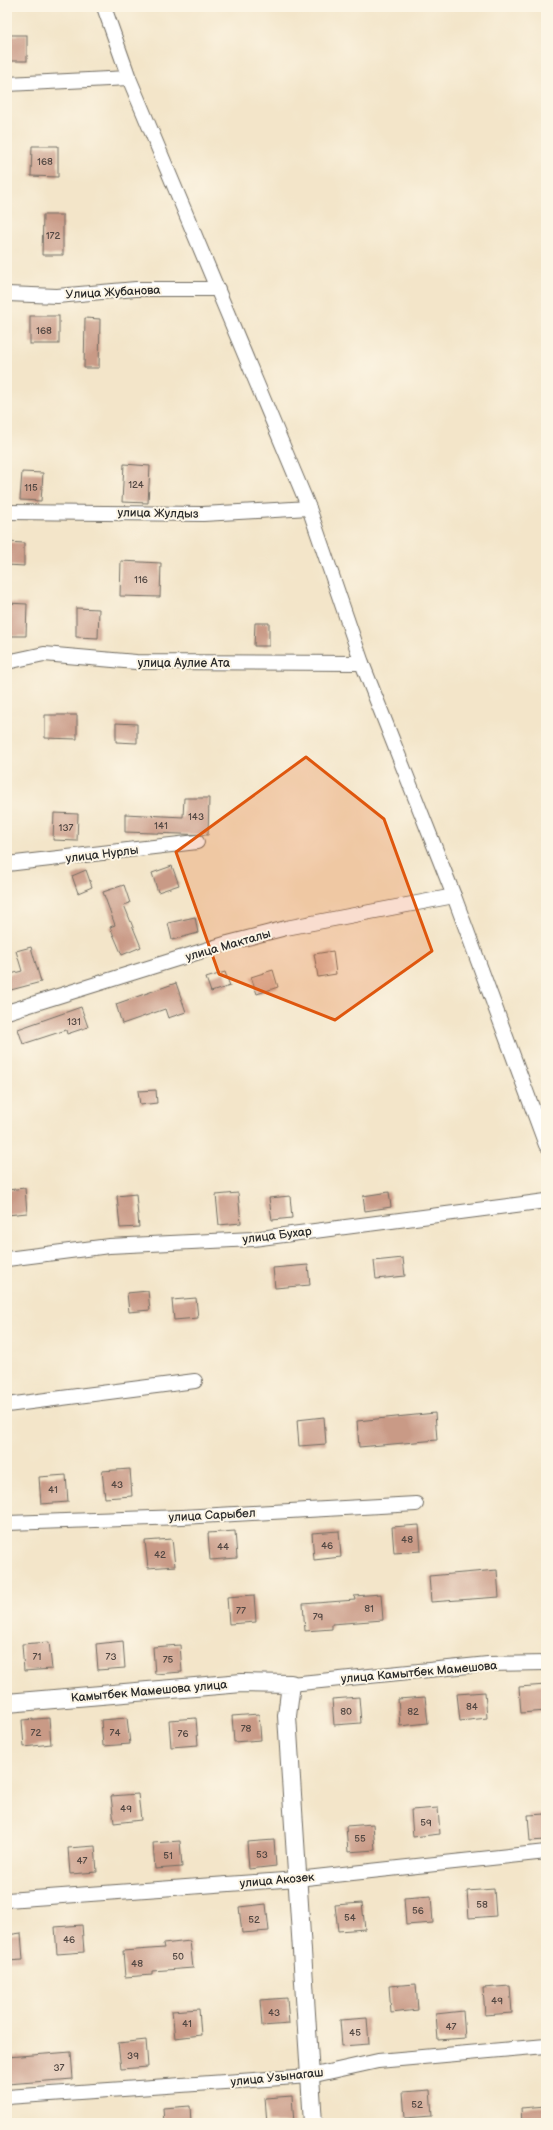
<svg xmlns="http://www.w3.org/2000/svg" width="553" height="2130" font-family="'Balsamiq Sans',sans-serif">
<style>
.building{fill:#c99a86}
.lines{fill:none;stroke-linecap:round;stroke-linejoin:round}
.minor-casing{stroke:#716c62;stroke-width:16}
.tertiary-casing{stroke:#716c62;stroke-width:20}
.minor{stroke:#fff;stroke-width:14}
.tertiary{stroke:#fff;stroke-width:18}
.marked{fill:#df570e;fill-opacity:0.2;stroke:#df570e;stroke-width:3;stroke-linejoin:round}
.labels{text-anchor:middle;stroke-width:4;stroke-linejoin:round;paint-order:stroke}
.number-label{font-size:10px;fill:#524742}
.street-label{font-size:12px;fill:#2b2b2b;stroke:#fcf5e5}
</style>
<rect width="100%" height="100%" fill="#fcf5e5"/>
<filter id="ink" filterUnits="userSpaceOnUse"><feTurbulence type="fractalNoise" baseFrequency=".025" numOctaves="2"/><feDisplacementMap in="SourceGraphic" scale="8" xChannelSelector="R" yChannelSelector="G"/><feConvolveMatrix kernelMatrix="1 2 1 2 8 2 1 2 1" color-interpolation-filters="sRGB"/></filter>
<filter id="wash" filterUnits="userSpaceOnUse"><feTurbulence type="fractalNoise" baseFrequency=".012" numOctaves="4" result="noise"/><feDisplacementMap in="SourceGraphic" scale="16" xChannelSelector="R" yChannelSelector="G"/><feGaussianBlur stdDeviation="0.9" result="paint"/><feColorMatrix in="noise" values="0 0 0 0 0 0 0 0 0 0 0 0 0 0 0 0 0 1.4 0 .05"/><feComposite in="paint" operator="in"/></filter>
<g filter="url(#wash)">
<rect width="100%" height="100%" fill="#f3e5c9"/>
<g id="blocks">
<g class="building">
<rect x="7" y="35" width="20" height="26"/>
<path d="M32,146h26v31l-27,-1z"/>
<path d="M43,215h20v40h-21z"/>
<rect x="30" y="316" width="29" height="28"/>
<path d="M85,318l15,1 -1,49h-15z"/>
<path d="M124,464l26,2 -2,37 -26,-1z"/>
<path d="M22,472l21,1 -2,28 -21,-1z"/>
<path d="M7,542l17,1v23l-17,-1z"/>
<path d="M121,561l40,2 -1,34 -40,-1z"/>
<path d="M7,603l20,1 -1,32h-19z"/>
<path d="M76,608l23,1 -1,29 -22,-1z"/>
<path d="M255,623h14v23h-15z"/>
<path d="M45,715h32v24l-32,-1z"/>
<path d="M116,723l21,1v19l-21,-1z"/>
<path d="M184,798h25l-1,37 -83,-3v-18l58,3z"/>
<path d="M54,813l24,1 -1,27 -24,-1z"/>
<path d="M172,866l7,19 -21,7 -6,-19z"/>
<path d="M86,870l6,17 -14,6 -6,-17z"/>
<path d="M124,885l6,18 -6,2 17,42 -19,8 -12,-28 5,-2 -12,-33z"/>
<path d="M195,917l3,16 -26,7 -4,-17z"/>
<path d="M31,947l10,35 -34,9v-16l15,-4 -6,-20z"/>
<path d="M333,951l3,23 -18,3 -4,-23z"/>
<path d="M273,970l5,17 -21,7 -6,-17z"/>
<path d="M225,972l5,14 -19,6 -5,-14z"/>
<path d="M176,983l10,29 -18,6 -3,-9 -43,15 -6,-20z"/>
<path d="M81,1007l7,20 -21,7 -1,-4 -43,14 -5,-15z"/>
<path d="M156,1090l1,13 -17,2 -2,-14z"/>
<path d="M25,1188l2,25 -20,2v-25z"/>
<path d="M389,1192l2,15 -26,4 -2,-15z"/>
<path d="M238,1193l3,30 -22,2 -3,-30z"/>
<path d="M136,1194l3,33 -19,1 -3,-32z"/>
<path d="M290,1196l2,22 -20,2 -3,-22z"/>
<path d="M403,1258l2,18 -29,3 -2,-18z"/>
<path d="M308,1265l2,20 -35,3 -2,-20z"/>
<path d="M148,1291l2,19 -21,2 -2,-19z"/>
<path d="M196,1298l2,20 -24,2 -2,-20z"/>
<path d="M435,1413l2,27 -78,7 -2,-26z"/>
<path d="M324,1417l2,27 -27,2 -2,-26z"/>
<path d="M130,1469l2,27 -27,2 -3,-27z"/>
<path d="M66,1475l2,27 -27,2 -2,-27z"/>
<path d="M419,1525l2,26 -27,2 -2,-26z"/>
<path d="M235,1531l2,27 -27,2 -2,-27z"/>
<path d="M339,1531l2,26 -27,3 -2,-27z"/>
<path d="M172,1539l3,27 -27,2 -3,-27z"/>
<path d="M497,1570l2,27 -68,5 -2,-26z"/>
<path d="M381,1594l2,26 -51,4v5l-27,2 -2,-27 52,-4 -1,-4z"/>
<path d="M254,1595l2,27 -27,2 -2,-27z"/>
<path d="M123,1641l2,27 -27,2 -2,-26z"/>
<path d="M49,1642l3,27 -28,2 -2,-27z"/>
<path d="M180,1645l2,27 -27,2 -2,-27z"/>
<path d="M546,1685v26l-25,2 -2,-26z"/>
<path d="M485,1692l2,26 -27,3 -3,-27z"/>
<path d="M359,1697l2,26 -27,2 -2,-26z"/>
<path d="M425,1697l3,26 -28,3 -2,-27z"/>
<path d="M259,1714l2,26 -27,2 -2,-26z"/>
<path d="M49,1718l2,26 -27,3 -2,-27z"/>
<path d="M127,1718l3,26 -27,2 -2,-26z"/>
<path d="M196,1718l2,27 -27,2 -2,-27z"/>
<path d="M138,1794l3,26 -27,3 -3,-27z"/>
<path d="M438,1808l2,26 -27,3 -2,-27z"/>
<path d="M546,1814v26l-16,1 -2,-26z"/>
<path d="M373,1824l2,26 -27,2 -2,-26z"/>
<path d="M274,1840l2,26 -27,3 -2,-27z"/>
<path d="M180,1841l2,26 -27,2 -2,-26z"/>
<path d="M95,1846l2,26 -27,2 -2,-26z"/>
<path d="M494,1889l2,27 -27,2 -2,-27z"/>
<path d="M431,1896l2,27 -27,2 -2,-27z"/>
<path d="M362,1903l3,26 -27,2 -3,-26z"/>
<path d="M266,1904l3,27 -27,2 -3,-26z"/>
<path d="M82,1925l2,27 -27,2 -2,-27z"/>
<path d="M21,1933l2,27 -16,1v-26z"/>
<path d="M190,1941l3,27 -41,3v4l-27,2 -2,-26 41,-3 -1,-4z"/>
<path d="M416,1984l2,26 -27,3 -2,-27z"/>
<path d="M510,1986l2,27 -27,2 -2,-27z"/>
<path d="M287,1998l2,26 -27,2 -2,-26z"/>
<path d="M199,2009l2,26 -26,3 -3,-27z"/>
<path d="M463,2011l2,27 -27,2 -2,-26z"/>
<path d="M367,2018l2,26 -27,2 -2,-26z"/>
<path d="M146,2040l2,27 -27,2 -3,-26z"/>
<path d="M71,2052l2,27 -66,5v-27z"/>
<path d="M430,2090l2,26 -27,2 -2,-26z"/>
<path d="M292,2096l2,27h-27l-2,-25z"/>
<path d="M190,2106l1,17h-27l-1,-15z"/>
<path d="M546,2106v17h-24l-1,-15z"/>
</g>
</g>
</g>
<g filter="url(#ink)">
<use href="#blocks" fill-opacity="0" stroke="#716c62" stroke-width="1"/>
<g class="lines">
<g class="minor-casing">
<g id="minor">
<path d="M104,7l25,71 180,430 53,155 92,233 92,249"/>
<path d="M7,84l122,-6"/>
<path d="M7,294l50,2 79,-7h82"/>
<path d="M7,512l196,2 106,-6"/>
<path d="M7,662l37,-8 92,8 226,1"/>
<path d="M7,864l190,-22"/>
<path d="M7,1012l221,-69 58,-15 168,-32"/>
<path d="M7,1259l102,-13 144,-7 293,-38"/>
<path d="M7,1405l188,-24"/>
<path d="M7,1523l175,-6 234,-13"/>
<path d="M291,1684l197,-20 58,-1"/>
<path d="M7,1900l290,-21 249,-27"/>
<path d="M7,2097l303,-21 68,-15 168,-15"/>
</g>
</g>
<g class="tertiary-casing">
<path id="tertiary" d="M7,1703l235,-20 49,1 -4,32 26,407"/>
</g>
<use href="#minor" class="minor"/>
<use href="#tertiary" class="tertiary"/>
</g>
</g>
<path class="marked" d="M306,757l78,62 48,132 -97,69 -116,-46 -43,-122z"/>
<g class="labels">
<g class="number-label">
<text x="45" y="165">168</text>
<text x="53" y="239">172</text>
<text x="44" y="334">168</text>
<text x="136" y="488">124</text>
<text x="31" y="491">115</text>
<text x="141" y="583">116</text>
<text x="196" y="820">143</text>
<text x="161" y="829">141</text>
<text x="66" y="831">137</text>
<text x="74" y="1025">131</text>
<text x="117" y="1488">43</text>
<text x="53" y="1493">41</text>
<text x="407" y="1543">48</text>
<text x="327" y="1549">46</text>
<text x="223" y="1550">44</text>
<text x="160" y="1558">42</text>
<text x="369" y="1612">81</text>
<text x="241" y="1614">77</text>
<text x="318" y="1620">79</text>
<text x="37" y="1660">71</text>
<text x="111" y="1660">73</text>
<text x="168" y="1663">75</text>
<text x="472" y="1710">84</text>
<text x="346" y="1715">80</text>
<text x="413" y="1715">82</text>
<text x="246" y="1732">78</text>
<text x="36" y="1736">72</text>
<text x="115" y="1736">74</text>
<text x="183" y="1737">76</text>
<text x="126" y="1812">49</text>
<text x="426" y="1826">59</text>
<text x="360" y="1842">55</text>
<text x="262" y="1858">53</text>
<text x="168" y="1859">51</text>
<text x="82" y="1864">47</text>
<text x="482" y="1908">58</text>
<text x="418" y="1914">56</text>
<text x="350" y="1921">54</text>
<text x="254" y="1923">52</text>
<text x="69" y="1943">46</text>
<text x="178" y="1960">50</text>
<text x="137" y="1967">48</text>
<text x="497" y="2004">49</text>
<text x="274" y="2016">43</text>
<text x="187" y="2027">41</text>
<text x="451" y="2030">47</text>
<text x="355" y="2036">45</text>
<text x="133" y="2059">39</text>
<text x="59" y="2071">37</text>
<text x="417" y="2108">52</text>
</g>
<g class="street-label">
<text transform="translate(113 292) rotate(-3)" y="4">Улица Жубанова</text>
<text transform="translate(158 513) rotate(1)" y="4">улица Жулдыз</text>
<text x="184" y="667">улица Аулие Ата</text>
<text transform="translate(102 854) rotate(-7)" y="4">улица Нурлы</text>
<text transform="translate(228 945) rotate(-16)" y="4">улица Макталы</text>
<text transform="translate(277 1235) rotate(-7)" y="4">улица Бухар</text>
<text transform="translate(212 1515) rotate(-3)" y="4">улица Сарыбел</text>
<text transform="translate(419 1672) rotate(-5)" y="4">улица Камытбек Мамешова</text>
<text transform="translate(149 1691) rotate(-5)" y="4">Камытбек Мамешова улица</text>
<text transform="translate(277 1880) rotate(-5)" y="4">улица Акозек</text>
<text transform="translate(277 2077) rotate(-6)" y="4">улица Узынагаш</text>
</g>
</g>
<rect width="553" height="2130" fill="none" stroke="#fcf5e5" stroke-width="24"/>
</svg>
